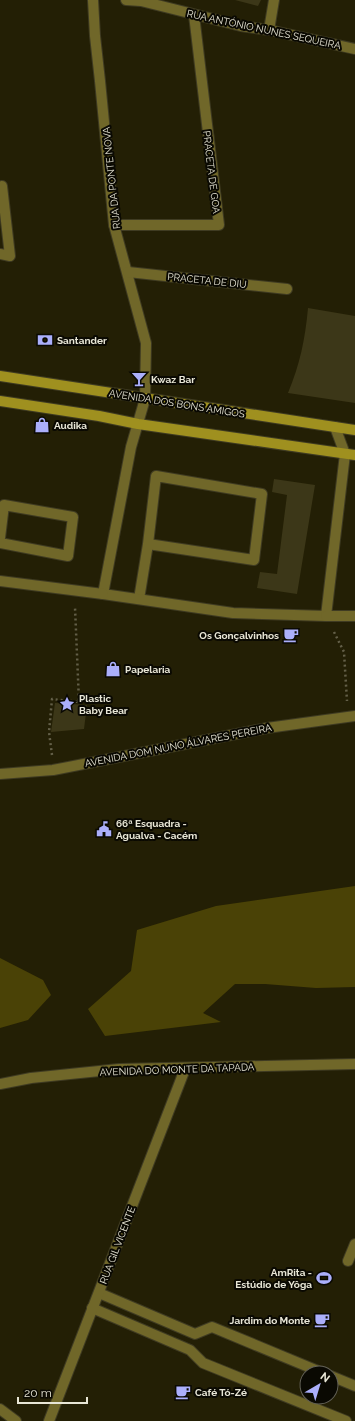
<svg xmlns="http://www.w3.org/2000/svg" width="355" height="1421" font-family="Raleway,sans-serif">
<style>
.green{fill:#3c3718}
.forest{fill:#4a4206}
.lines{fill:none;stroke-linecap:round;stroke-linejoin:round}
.lane-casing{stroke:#3f3b22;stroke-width:12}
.street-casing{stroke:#3f3b22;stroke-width:12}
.secondary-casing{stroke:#3f3b22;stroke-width:12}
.path{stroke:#635f48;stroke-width:2.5;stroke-dasharray:2 3;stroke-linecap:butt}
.lane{stroke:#706729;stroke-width:10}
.street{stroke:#706729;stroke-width:10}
.secondary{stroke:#9f901f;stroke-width:10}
.labels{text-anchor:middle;stroke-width:4;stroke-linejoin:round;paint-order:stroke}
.street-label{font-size:10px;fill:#e8e6d6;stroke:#0a0902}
.poi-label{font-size:10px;font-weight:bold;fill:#e8e6d6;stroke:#0a0902;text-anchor:start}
</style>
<rect width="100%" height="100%" fill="#231f05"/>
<g class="green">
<path d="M235,0h26l-3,6z"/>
<path d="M308,308l47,8v87l-67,-10c12,-29 17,-53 20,-85z"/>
<path d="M274,479l41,6 -18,109 -40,-6 3,-16 17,2 10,-79 -15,-3z"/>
<path d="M55,703l32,2 -3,24 -33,3z"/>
</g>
<g class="forest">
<path d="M355,886v101l-39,1 -51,-4h-30l-32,29 18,9 -116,14 -17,-27 43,-38 6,-41 79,-24z"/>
<path d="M0,958l43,22 8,15 -23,25 -28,8z"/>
</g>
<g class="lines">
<g class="lane-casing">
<g id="lane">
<path d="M0,254l10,2 -8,-70"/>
<path d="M139,599l9,-55 106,16 8,-66 -106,-18 -8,68"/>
</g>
</g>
<g class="street-casing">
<g id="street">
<path d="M93,0l2,36 5,45 14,144 32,118 -1,56 -14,48 -28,147 130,19 93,3 19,-162 -10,-27"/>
<path d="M126,0l15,1 100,25 28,4 86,19"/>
<path d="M269,30l5,-30"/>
<path d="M114,225h105l-25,-210"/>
<path d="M128,272l159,17"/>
<path d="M0,538l4,-33 69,12 -5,39 -68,-13"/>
<path d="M0,581l103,13"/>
<path d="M326,616h29"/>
<path d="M0,774l53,-4 214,-42 88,-12"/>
<path d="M0,1084l31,-6 88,-9 236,-5"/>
<path d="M348,1261l7,-17"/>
<path d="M99,1293l96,41 17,-7 111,46"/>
<path d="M92,1308l98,42 13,13 143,58"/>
<path d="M331,1376l24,10"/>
<path d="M0,1409l16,12"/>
<path d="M49,1421l136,-352"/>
</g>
</g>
<g class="secondary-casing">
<g id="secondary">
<path d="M0,376l355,54"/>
<path d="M0,401l99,15 39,8 217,31"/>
</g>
</g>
<g class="path">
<path d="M334,632l10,20 3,49"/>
<path d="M52,755l-3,-23 3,-33 27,3 -4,-95"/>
</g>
<use href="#lane" class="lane"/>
<use href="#street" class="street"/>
<use href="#secondary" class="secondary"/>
</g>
<defs>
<g id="bank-bare" transform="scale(1.2)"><path d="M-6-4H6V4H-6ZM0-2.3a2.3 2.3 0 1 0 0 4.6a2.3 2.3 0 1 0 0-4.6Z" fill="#abaffb" stroke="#0a0902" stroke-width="2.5" paint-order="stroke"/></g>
<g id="bar-bare" transform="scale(1.2)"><path d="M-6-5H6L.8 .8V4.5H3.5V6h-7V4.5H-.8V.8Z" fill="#abaffb" stroke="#0a0902" stroke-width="2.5" paint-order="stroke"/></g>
<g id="shop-bare" transform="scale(1.2)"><path d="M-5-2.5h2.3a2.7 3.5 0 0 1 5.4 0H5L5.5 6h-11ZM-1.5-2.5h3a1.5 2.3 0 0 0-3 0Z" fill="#abaffb" stroke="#0a0902" stroke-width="2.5" paint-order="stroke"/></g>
<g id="cafe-bare" transform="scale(1.2)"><path d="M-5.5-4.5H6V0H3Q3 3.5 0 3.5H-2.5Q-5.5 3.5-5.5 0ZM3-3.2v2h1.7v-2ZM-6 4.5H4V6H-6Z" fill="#abaffb" stroke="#0a0902" stroke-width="2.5" paint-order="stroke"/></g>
<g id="sight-bare" transform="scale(1.2)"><path d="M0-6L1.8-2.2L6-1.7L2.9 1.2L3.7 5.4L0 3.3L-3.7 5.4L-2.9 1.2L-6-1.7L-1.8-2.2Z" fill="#abaffb" stroke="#0a0902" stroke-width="2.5" paint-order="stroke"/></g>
<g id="civic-bare" transform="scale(1.2)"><path d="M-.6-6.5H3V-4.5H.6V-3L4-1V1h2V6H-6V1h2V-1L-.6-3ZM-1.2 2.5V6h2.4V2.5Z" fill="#abaffb" stroke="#0a0902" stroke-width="2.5" paint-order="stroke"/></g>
<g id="stadium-bare" transform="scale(1.2)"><path d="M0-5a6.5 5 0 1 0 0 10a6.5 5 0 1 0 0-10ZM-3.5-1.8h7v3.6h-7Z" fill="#abaffb" stroke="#0a0902" stroke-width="2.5" paint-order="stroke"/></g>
</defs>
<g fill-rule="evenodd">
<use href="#bank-bare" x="45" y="340"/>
<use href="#bar-bare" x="139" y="379"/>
<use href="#shop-bare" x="42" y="425"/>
<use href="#cafe-bare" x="291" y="635"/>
<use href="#shop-bare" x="113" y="669"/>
<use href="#sight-bare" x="67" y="704"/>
<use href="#civic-bare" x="104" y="829"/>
<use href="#stadium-bare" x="324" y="1278"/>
<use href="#cafe-bare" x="322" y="1320"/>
<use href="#cafe-bare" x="183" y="1392"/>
</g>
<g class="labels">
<g class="street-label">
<text transform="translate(264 29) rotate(12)" y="4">RUA ANTÓNIO NUNES SEQUEIRA</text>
<text transform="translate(212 172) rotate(83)" y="4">PRACETA DE GOA</text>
<text transform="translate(111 178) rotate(-96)" y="4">RUA DA PONTE NOVA</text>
<text transform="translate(207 280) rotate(6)" y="4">PRACETA DE DIU</text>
<text transform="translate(177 403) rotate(9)" y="4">AVENIDA DOS BONS AMIGOS</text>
<text transform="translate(178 745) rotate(-11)" y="4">AVENIDA DOM NUNO ÁLVARES PEREIRA</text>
<text transform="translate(177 1069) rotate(-2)" y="4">AVENIDA DO MONTE DA TAPADA</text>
<text transform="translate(117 1245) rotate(-69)" y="4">RUA GIL VICENTE</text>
</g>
<g class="poi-label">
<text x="57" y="344">Santander</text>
<text x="151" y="383">Kwaz Bar</text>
<text x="54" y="429">Audika</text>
<text x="279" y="639" text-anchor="end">Os Gonçalvinhos</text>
<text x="125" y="673">Papelaria</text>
<text x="79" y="702">Plastic<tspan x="79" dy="12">Baby Bear</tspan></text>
<text x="116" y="827">66ª Esquadra -<tspan x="116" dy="12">Agualva - Cacém</tspan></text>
<text x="312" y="1276" text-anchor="end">AmRita -<tspan x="312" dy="12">Estúdio de Yôga</tspan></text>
<text x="310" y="1324" text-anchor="end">Jardim do Monte</text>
<text x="195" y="1396">Café Tó-Zé</text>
</g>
</g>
<g transform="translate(319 1385) rotate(38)"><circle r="19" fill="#0a0902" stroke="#636157"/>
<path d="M0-3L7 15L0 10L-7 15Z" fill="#abaffb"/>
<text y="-6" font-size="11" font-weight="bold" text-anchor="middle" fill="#e8e6d6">N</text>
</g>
<path d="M18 1397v6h69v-6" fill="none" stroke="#e8e6d6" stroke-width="2"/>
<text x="24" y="1397" font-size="12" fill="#e8e6d6" stroke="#0a0902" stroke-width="3" paint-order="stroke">20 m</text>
</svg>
